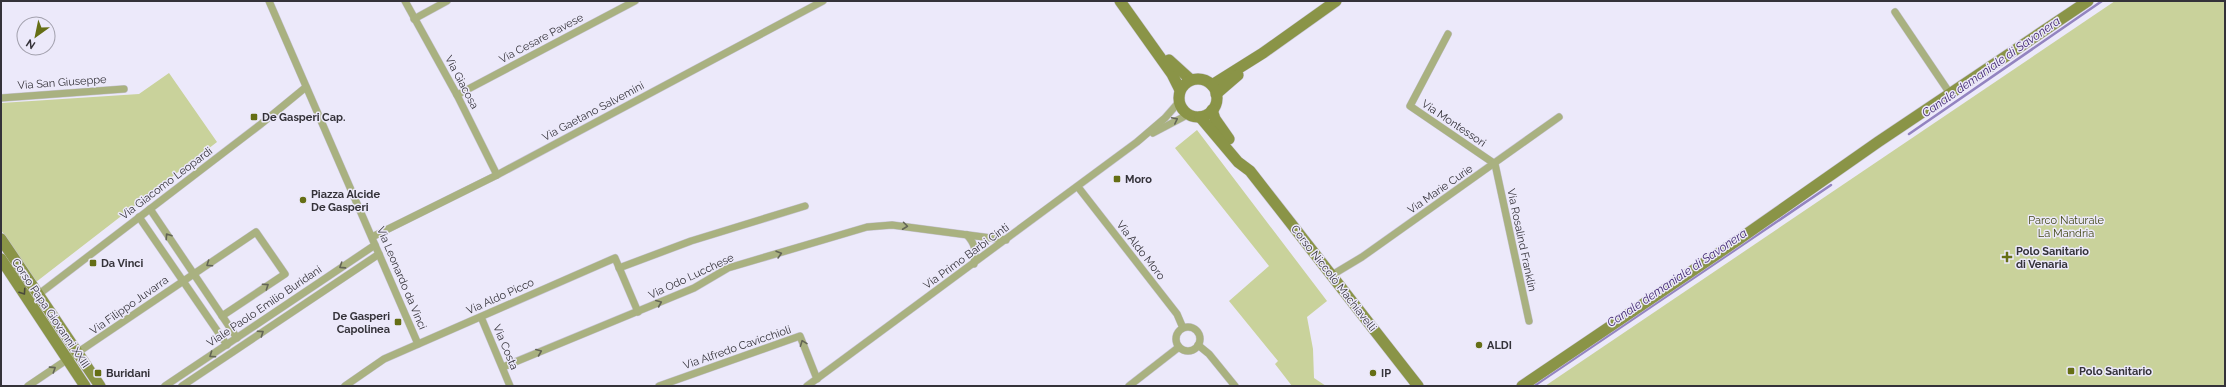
<svg xmlns="http://www.w3.org/2000/svg" width="2226" height="387" font-family="Raleway,sans-serif">
<style>
.green{fill:#c9d29b}
.lines{fill:none;stroke-linecap:round;stroke-linejoin:round}
.stream{stroke:#9384c0;stroke-width:2.5}
.street-casing{stroke:#c7c4d3;stroke-width:8}
.secondary-casing{stroke:#c7c4d3;stroke-width:12}
.street{stroke:#a9b180;stroke-width:7}
.secondary{stroke:#8a9447;stroke-width:11}
.oneway{stroke:#636555}
.oneway2{stroke:#4a4a3c}
.poi-dot{fill:#656e15;stroke:#ece9fa;stroke-width:1.5}
.labels{text-anchor:middle;stroke-width:3;stroke-linejoin:round;paint-order:stroke}
.street-label{font-size:11px;fill:#343239;stroke:#ece9fa}
.poi-label{font-size:11px;font-weight:bold;fill:#343239;stroke:#ece9fa;text-anchor:start}
.park-label{font-size:11px;fill:#414715;stroke:#ece9fa}
.water-label{font-size:12px;font-style:italic;fill:#422971;stroke:#ece9fa}
</style>
<rect width="100%" height="100%" fill="#ece9fa"/>
<g class="green">
<path d="M2115,1h110v385h-680z"/>
<path d="M169,73l48,69 -181,140 -35,-52v-127l138,-9z"/>
<path d="M1197,130l130,171 -20,16 6,32 1,29 12,8h-34l-17,-22 3,-3 -49,-60 40,-35 -94,-118z"/>
</g>
<g class="lines">
<g class="stream">
<path d="M1909,134l193,-133"/>
<path d="M1534,386l297,-201"/>
</g>
<g class="street-casing">
<g id="street">
<path d="M269,1l149,343"/>
<path d="M405,1l52,94 40,80"/>
<path d="M1895,12l56,83"/>
<path d="M414,19l33,-18"/>
<path d="M1448,34l-38,72 85,58 34,157"/>
<path d="M457,95l178,-94"/>
<path d="M1,98l123,-9"/>
<path d="M1153,133l36,-19"/>
<path d="M1078,187l99,127 6,14"/>
<path d="M150,209l87,129"/>
<path d="M139,217l88,128"/>
<path d="M967,235c9,10 9,16 7,29"/>
<path d="M372,237l125,-62 326,-174"/>
<path d="M619,268l72,-27 114,-35"/>
<path d="M1332,275l30,-18 197,-140"/>
<path d="M39,294l222,-170 45,-37"/>
<path d="M481,317l29,69"/>
<circle cx="1188" cy="339" r="12"/>
<path d="M1198,345l11,9 26,32"/>
<path d="M503,367l191,-79 34,-20 139,-41 25,-2 114,15"/>
<path d="M28,386l228,-154 29,42 -63,42"/>
<path d="M165,386l210,-141"/>
<path d="M182,386l197,-132"/>
<path d="M345,386l39,-27 231,-101 23,54"/>
<path d="M659,386l141,-50 17,43"/>
<path d="M807,386l330,-244 28,-24 14,-16"/>
<path d="M1129,386l50,-39"/>
</g>
</g>
<g class="secondary-casing">
<g id="secondary">
<path d="M1120,1l52,73 8,16"/>
<path d="M1169,60l22,20"/>
<circle cx="1198" cy="98" r="19"/>
<path d="M1212,85l51,-32 73,-52"/>
<path d="M1216,94l22,-19"/>
<path d="M1212,110l3,9 14,20"/>
<path d="M1200,117l38,45 12,9 168,215"/>
<path d="M1,239l99,147"/>
<path d="M1,259l84,127"/>
<path d="M1522,386l216,-146 140,-98 210,-141"/>
</g>
</g>
<use href="#street" class="street"/>
<use href="#secondary" class="secondary"/>
</g>
<defs><path id="oneway-chevron" d="M-2-3.5L2.5 0L-2 3.5" fill="none" stroke-width="1.6" stroke-linecap="round" stroke-linejoin="round"/></defs>
<g class="oneway">
<use href="#oneway-chevron" transform="translate(1175 120) rotate(-27)"/>
<use href="#oneway-chevron" transform="translate(905 226) rotate(7)"/>
<use href="#oneway-chevron" transform="translate(168 236) rotate(-124)"/>
<use href="#oneway-chevron" transform="translate(779 254) rotate(-16)"/>
<use href="#oneway-chevron" transform="translate(209 264) rotate(146)"/>
<use href="#oneway-chevron" transform="translate(342 266) rotate(147)"/>
<use href="#oneway-chevron" transform="translate(266 286) rotate(-34)"/>
<use href="#oneway-chevron" transform="translate(659 303) rotate(-23)"/>
<use href="#oneway-chevron" transform="translate(261 333) rotate(-34)"/>
<use href="#oneway-chevron" transform="translate(803 343) rotate(-111)"/>
<use href="#oneway-chevron" transform="translate(539 352) rotate(-22)"/>
<use href="#oneway-chevron" transform="translate(212 355) rotate(146)"/>
<use href="#oneway-chevron" transform="translate(53 369) rotate(-33)"/>
</g>
<use class="oneway2" href="#oneway-chevron" transform="translate(23 292) rotate(56)"/>
<g class="poi-dot">
<rect x="250" y="113" width="8" height="8" rx="2"/>
<rect x="1113" y="175" width="8" height="8" rx="2"/>
<circle cx="303" cy="200" r="4"/>
<path d="M2005 251h4v4h4v4h-4v4h-4v-4h-4v-4h4z"/>
<rect x="89" y="259" width="8" height="8" rx="2"/>
<rect x="394" y="318" width="8" height="8" rx="2"/>
<circle cx="1479" cy="345" r="4"/>
<rect x="2067" y="367" width="8" height="8" rx="2"/>
<rect x="94" y="369" width="8" height="8" rx="2"/>
<circle cx="1373" cy="373" r="4"/>
</g>
<g class="labels">
<g class="street-label">
<text transform="translate(541 38) rotate(-28)" y="4">Via Cesare Pavese</text>
<text transform="translate(62 82) rotate(-4)" y="4">Via San Giuseppe</text>
<text transform="translate(462 82) rotate(62)" y="4">Via Giacosa</text>
<text transform="translate(593 111) rotate(-28)" y="4">Via Gaetano Salvemini</text>
<text transform="translate(1454 123) rotate(34)" y="4">Via Montessori</text>
<text transform="translate(166 183) rotate(-37)" y="4">Via Giacomo Leopardi</text>
<text transform="translate(1440 189) rotate(-35)" y="4">Via Marie Curie</text>
<text transform="translate(1522 240) rotate(78)" y="4">Via Rosalind Franklin</text>
<text transform="translate(1141 250) rotate(52)" y="4">Via Aldo Moro</text>
<text transform="translate(966 256) rotate(-36)" y="4">Via Primo Barbi Cinti</text>
<text transform="translate(691 276) rotate(-25)" y="4">Via Odo Lucchese</text>
<text transform="translate(402 278) rotate(67)" y="4">Via Leonardo da Vinci</text>
<text transform="translate(1334 278) rotate(52)" y="4">Corso Niccolò Machiavelli</text>
<text transform="translate(500 296) rotate(-24)" y="4">Via Aldo Picco</text>
<text transform="translate(129 305) rotate(-35)" y="4">Via Filippo Juvarra</text>
<text transform="translate(264 306) rotate(-34)" y="4">Viale Paolo Emilio Buridani</text>
<text transform="translate(51 313) rotate(56)" y="4">Corso Papa Giovanni XXIII</text>
<text transform="translate(506 347) rotate(67)" y="4">Via Costa</text>
<text transform="translate(737 347) rotate(-19)" y="4">Via Alfredo Cavicchioli</text>
</g>
<g class="poi-label">
<text x="262" y="121">De Gasperi Cap.</text>
<text x="1125" y="183">Moro</text>
<text x="311" y="198">Piazza Alcide<tspan x="311" dy="13">De Gasperi</tspan></text>
<text x="2016" y="255">Polo Sanitario<tspan x="2016" dy="13">di Venaria</tspan></text>
<text x="101" y="267">Da Vinci</text>
<text x="390" y="320" text-anchor="end">De Gasperi<tspan x="390" dy="13">Capolinea</tspan></text>
<text x="1487" y="349">ALDI</text>
<text x="2079" y="375">Polo Sanitario</text>
<text x="106" y="377">Buridani</text>
<text x="1381" y="377">IP</text>
</g>
<g class="park-label">
<text x="2066" y="224">Parco Naturale<tspan x="2066" dy="13">La Mandria</tspan></text>
</g>
<g class="water-label">
<text transform="translate(1991 67) rotate(-35)" y="4">Canale demaniale di Savonera</text>
<text transform="translate(1677 278) rotate(-34)" y="4">Canale demaniale di Savonera</text>
</g>
</g>
<rect width="2226" height="387" fill="none" stroke="#343239" stroke-width="4"/>
<g transform="translate(36 36) rotate(213)"><circle r="19" fill="#ece9fa" stroke="#a2a0ad"/>
<path d="M0-3L7 15L0 10L-7 15Z" fill="#656e15"/>
<text y="-6" font-size="11" font-weight="bold" text-anchor="middle" fill="#343239">N</text>
</g>
</svg>
